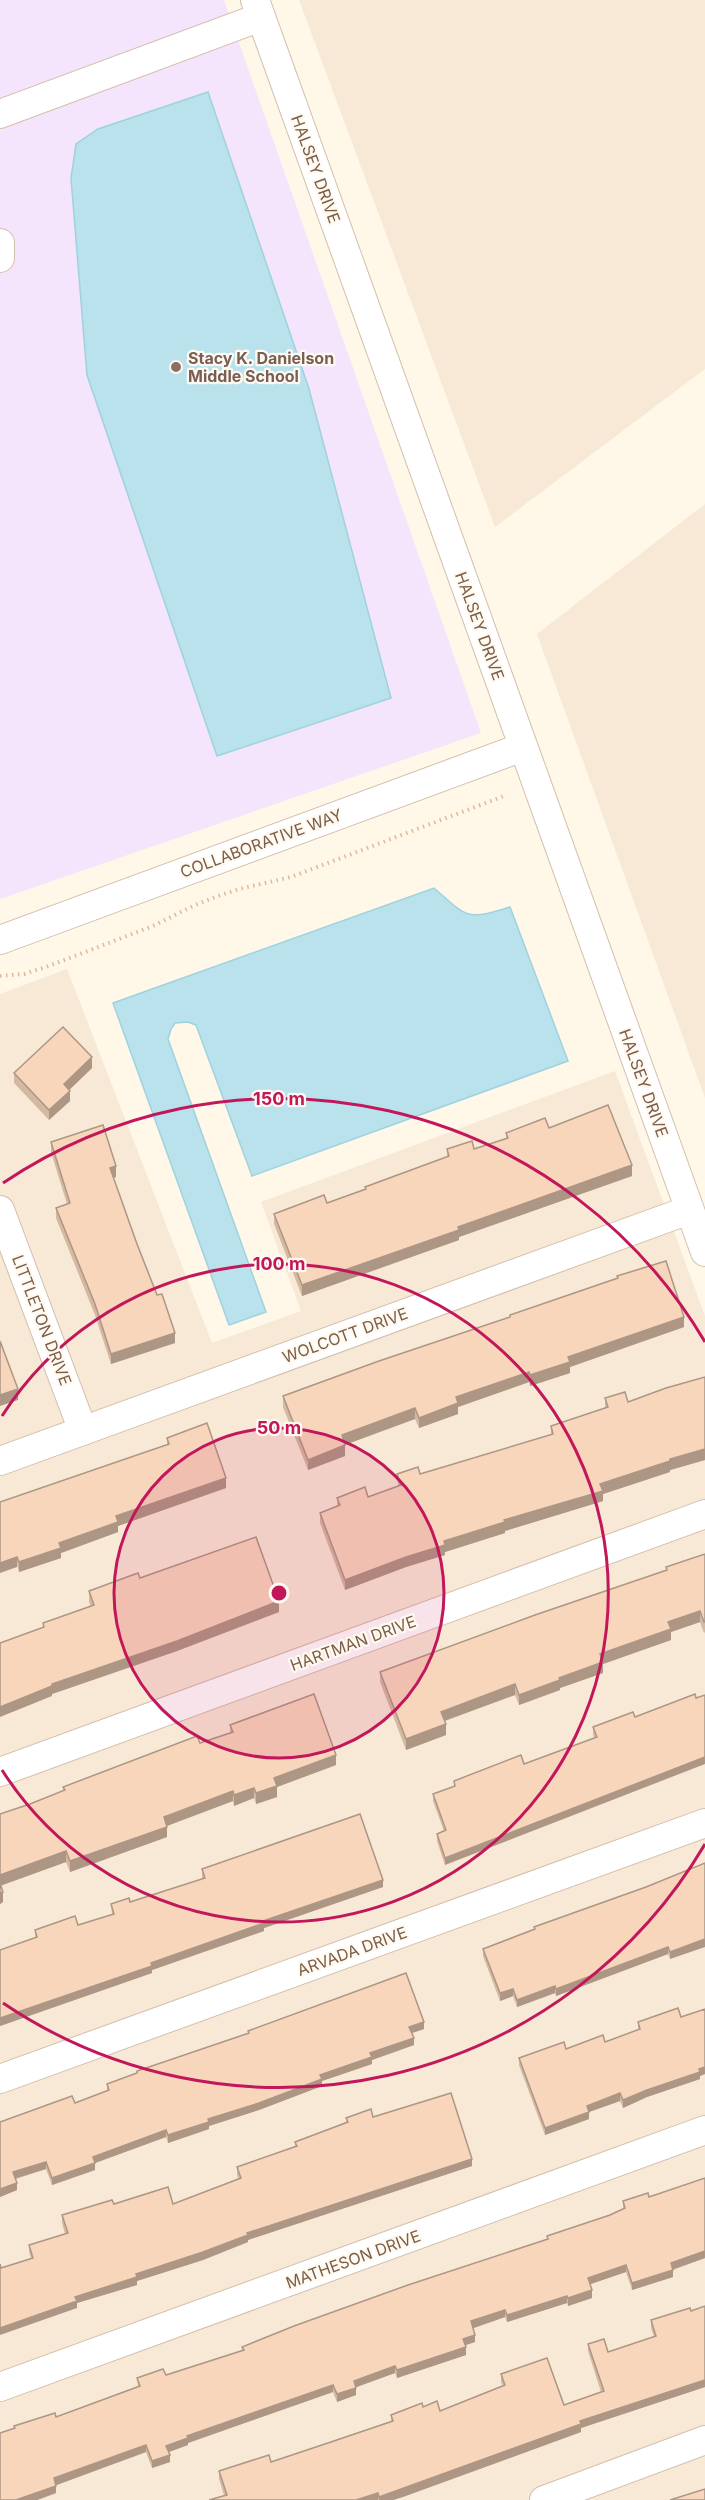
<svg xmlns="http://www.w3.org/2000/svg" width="705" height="2500" font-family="Inter,sans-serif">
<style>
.residential{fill:#f7e9d5}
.education{fill:#f4e4fc}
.water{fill:#b9e2ec;stroke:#9ed2df;stroke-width:1.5}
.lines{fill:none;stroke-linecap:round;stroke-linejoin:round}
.minor-casing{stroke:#d3bfac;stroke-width:30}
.path{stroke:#deb99e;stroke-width:4;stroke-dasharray:1.5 4.5;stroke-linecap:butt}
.minor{stroke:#fff;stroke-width:28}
.wall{fill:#d4b8a2}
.shaded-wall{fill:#ad9684}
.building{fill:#f7d6bc;stroke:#ad9684;stroke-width:1.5}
.ring{fill:none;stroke:#c2185b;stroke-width:3}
.education-dot{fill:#8d6e63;stroke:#fffaf1;stroke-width:2}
.labels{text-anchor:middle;stroke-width:4.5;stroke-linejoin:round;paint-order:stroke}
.street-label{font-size:16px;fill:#7d5d48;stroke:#fffaf1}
.education-label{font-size:16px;font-weight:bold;fill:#785e54;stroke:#fffaf1;text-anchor:start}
.centre{fill:#c2185b;stroke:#fffaf1;stroke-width:3}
.ring-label{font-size:18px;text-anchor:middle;font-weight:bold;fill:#c2185b;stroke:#fffaf1;stroke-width:4.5;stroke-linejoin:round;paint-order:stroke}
</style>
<rect width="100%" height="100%" fill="#fff7e8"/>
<g class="residential">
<path d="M299,0h406v369l-210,158z"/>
<path d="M705,504v594l-168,-464z"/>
<path d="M67,969l145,374 89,-32 -40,-109 354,-131 90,245v1184h-705v-1506z"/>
</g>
<path class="education" d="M0,0h224l257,733 -481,166z"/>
<g class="water">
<path d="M208,92l101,297 82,309 -174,58 -130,-381 -16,-197 5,-34 22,-15z"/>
<path d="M434,888c33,29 32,33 76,19l58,154 -316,115 -56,-151 -8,-3 -13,1 -4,6 -3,10 98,273 -37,13 -116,-322z"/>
</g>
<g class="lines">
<g class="minor-casing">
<g id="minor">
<path d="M255,0l450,1252"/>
<path d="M0,114l261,-97"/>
<path d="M0,243v15"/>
<path d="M0,940l523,-193"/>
<path d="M0,1210l83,221"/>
<path d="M0,1461l689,-251"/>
<path d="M0,1772l705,-258"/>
<path d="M0,2079l705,-256"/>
<path d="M0,2387l705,-257"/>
<path d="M544,2500l161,-60"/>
</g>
</g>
<path class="path" d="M0,976l24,-2 22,-7 107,-41 40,-20 22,-9 24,-8 52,-12 213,-81"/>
<use href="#minor" class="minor"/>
</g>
<g class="wall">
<path d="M92,1068l-23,22 1,11 -21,19 -35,-37v-10z"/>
<path d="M549,1128l83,48 -173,61v3l-157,56 -28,-72v-10l53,-11 38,-14v-2l82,-30v-8h27l32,-11v-5z"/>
<path d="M51,1142l65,35 -3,1 24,66 38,99 -64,21 -16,-49 -39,-97v-10l11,-4 -16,-52z"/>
<path d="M617,1276l67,51 -114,40v6l-40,13 -1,-4 -71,25v7l-39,14 -4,-9 -70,25v12l-37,14 -25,-63v-11l227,-79v-2l107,-37z"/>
<path d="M705,1377v83l-35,10v2l-67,22v7l-98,30v2l-60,19v3l-39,12 -61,23 -25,-67v-10l17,-7v-8l31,-1 30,-11 -1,-12h23l131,-39v-9l54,-18v-10l23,4z"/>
<path d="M167,1438l59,50 -108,38v6l-57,21v5l-42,14 -19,-70 167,-57z"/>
<path d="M705,1554v78l-1,1 -4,-11 -29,10v8l-68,24v9l-43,15v2l-41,15 -4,-10 -70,26 1,14 -40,15 -26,-68v-10l286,-102v-3z"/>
<path d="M140,1578l139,34 -102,39 -125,43v2l-9,-73 48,-16 -2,-5v-11z"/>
<path d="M633,1712l-188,153 -8,-24v-7l7,-3 -11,-30v-7l21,-8v-5l70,-17 70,-26 -1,-4v-7z"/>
<path d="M230,1725l106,40 -59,22v10l-21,7 -2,-6 -20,8 -1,-5 -66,25v11l-97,35 -4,-10 -65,23 2,17 -3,2v-90l30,-10 33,-13v-4l137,-44 30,-10z"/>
<path d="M705,1863l-35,96 -2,-5 -112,42 -1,-3 -38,14 -4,-11 -13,5 -17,-45v-7l51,-20v-2l112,-40z"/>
<path d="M202,1869l181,18 -119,41v3l-112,39v3l-152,53v-76l35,-12v-8l43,-5 34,-11 -1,-10 19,-2 72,-23z"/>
<path d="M705,2009v65l-5,2v3l-53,18 -24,11 -3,-7 -31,11v7l-44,16 -26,-70v-7l86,-16 33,-12v-8l43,-5z"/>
<path d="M424,2029l-12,4 2,12 -42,15v4l-50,17v5l-63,24 -50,16v3l-41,14 -2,-6 -71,26v7l-43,15 -6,-16 -30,10 1,11 -17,7v-75l75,-19 32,-12v-7l30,-10v-3l111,-37v-3z"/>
<path d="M373,2117l99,49 -224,74v2l-45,18 -66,21v4l-60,18v5l-76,-40 30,-10 -2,-6v-7l36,-11 -3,-11v-8l52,-11h59l65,-25 -1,-5v-7l58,-20v-5l51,-20v-4z"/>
<path d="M705,2178v80l-32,12v7l-41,13 -6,-18 -36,12 2,14 -24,8 -1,-3 -60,19 -2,-5 -32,11 2,14 -10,3 1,10 -69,23 -2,-5 -39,14v8l-19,7 -4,-10 -145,51v2l-19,7 1,10 -18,6 -6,-16 -90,33v8l-19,7h-37l14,-74 42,-9 82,-30 -1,-9 29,-3 76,-24v-4l305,-108v-3l63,-21 13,-6v-8l26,-4z"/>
<path d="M705,2306v81l-124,41v4l-188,68h-184l15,-5 -5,-16v-8l52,-9 120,-41v-6l32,-8 17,4 63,-25 -2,-4v-8l63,31 37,-13 -13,-41v-7l20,8 46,-15 -3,-9v-8l40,-9z"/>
</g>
<g class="shaded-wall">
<path d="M92,1057v11l-28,27v-11z"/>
<path d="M70,1091v10l-21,19v-10z"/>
<path d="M632,1165v11l-173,61v3l-157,56v-11l156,-58z"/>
<path d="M116,1166v11l-6,2v-11z"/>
<path d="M684,1317v10l-114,40v6l-40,13v-11l38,-18z"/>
<path d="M175,1333v10l-64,21v-10z"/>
<path d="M529,1372v10l-71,25v7l-39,14v-10l37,-21z"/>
<path d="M18,1389v11l-18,6v-11z"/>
<path d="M415,1408v11l-73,27v-11z"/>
<path d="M345,1445v11l-37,14v-10z"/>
<path d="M705,1449v11l-35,10v2l-67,22v7l-98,30v2l-60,19v3l-39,12 -61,23v-10l99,-39 60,-21 96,-36 70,-25z"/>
<path d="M226,1478v10l-108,38v6l-57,21v5l-42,14v-10l97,-46z"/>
<path d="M17,1557v10l-17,6v-10z"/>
<path d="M279,1601v11l-102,39 -125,43v2l-52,21v-10l52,-23z"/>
<path d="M700,1611v11l-29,10v8l-68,24v9l-43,15v2l-41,15v-10l40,-17 41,-24 68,-32z"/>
<path d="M515,1684v11l-74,27v-10z"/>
<path d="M446,1724v11l-40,15v-11z"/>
<path d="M336,1755v10l-59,22v10l-21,7v-11l18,-15z"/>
<path d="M705,1757v7l-260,101v-7z"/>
<path d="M254,1788v10l-20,8v-11z"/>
<path d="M233,1791v10l-69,26v-10z"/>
<path d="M167,1827v10l-97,35v-11z"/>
<path d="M66,1851v11l-66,24v-11z"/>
<path d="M383,1880v7l-119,41v3l-112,39v3l-152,53v-8l263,-97z"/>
<path d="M3,1892v10l-3,2v-11z"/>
<path d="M705,1939v8l-35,12v-7z"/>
<path d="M668,1947v7l-112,42v-7z"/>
<path d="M555,1986v7l-38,14v-7z"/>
<path d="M513,1989v7l-13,5v-8z"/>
<path d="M424,2022v7l-15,5v-7z"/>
<path d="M414,2038v7l-42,15v4l-50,17v5l-63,24 -50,16v3l-41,14v-8l152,-60 50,-22z"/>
<path d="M705,2067v7l-5,2v3l-53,18 -24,11v-8l24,-10z"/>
<path d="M620,2093v8l-31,11v7l-44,16v-7l42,-22z"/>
<path d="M166,2130v7l-71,26v7l-43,15v-7l41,-21z"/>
<path d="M472,2159v7l-224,74v2l-45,18 -66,21v4l-60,18v5l-77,27v-7l75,-31 172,-64z"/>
<path d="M46,2162v7l-33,10v-7z"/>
<path d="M17,2183v7l-17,7v-8z"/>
<path d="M705,2251v7l-34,12v-7z"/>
<path d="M626,2265v7l-38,13v-7z"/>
<path d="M673,2270v7l-41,13v-7z"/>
<path d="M592,2290v8l-24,8v-8z"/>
<path d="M567,2296v7l-60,19v-7z"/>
<path d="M505,2310v7l-34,12v-8z"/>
<path d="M475,2335v7l-12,4v-7z"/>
<path d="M466,2347v8l-69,23v-8z"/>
<path d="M395,2366v7l-41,15v-7z"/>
<path d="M705,2380v7l-124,41v4l-178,65 -10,3h-14v-3l201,-76z"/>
<path d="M333,2385v7l-145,51v2l-22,8v-7l21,-10z"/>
<path d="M356,2388v7l-19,7v-8z"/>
<path d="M146,2445v7l-92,34v-8z"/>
<path d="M170,2455v7l-18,6v-7z"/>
<path d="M56,2486v7l-19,7h-21z"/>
<path d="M378,2493v7h-22z"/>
</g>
<g class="building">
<path d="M63,1027l29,30 -28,27 6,7 -21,19 -35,-37z"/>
<path d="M608,1105l24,60 -174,62 1,3 -157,55 -28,-71 50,-19 3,8 39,-14 -1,-2 84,-31 -2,-7 25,-8 2,8 34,-11 -2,-5 39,-15 4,10z"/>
<path d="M103,1125l13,41 -6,2 27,76 20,51 5,-1 13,39 -64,21 -16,-50 -39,-96 14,-5 -19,-61z"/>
<path d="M666,1261l18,56 -116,40 2,5 -40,13 -1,-3 -73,25 2,6 -39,15 -4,-10 -73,27 3,10 -37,15 -25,-64 96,-35 131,-44v-2l108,-37 -1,-2z"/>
<path d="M0,1341l18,48 -18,6z"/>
<path d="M705,1377v72l-35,10v2l-70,23 3,7 -99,29 1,2 -61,19 1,4 -39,12 -61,23 -25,-67 20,-8 -3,-7 28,-11 3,10 33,-12 -4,-11 21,-7 2,7 133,-40 -2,-8 57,-19 -3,-9 20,-6 3,10 38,-14z"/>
<path d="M207,1423l19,55 -110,38 2,6 -59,21 2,5 -42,14 -2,-5 -17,6v-61l169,-58 -2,-6z"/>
<path d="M256,1537l23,64 -102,40 -125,43v2l-52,21v-64l44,-16 -1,-4 51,-18 -5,-14 49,-18 2,5z"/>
<path d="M705,1554v68h-1l-4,-11 -32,11 3,7 -71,25 3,8 -44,16 1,2 -41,15 -4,-11 -74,28 5,12 -40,15 -26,-67 155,-57 132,-45 -1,-3z"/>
<path d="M314,1694l22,61 -62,23 3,8 -21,7 -2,-5 -20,7 -1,-4 -69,26 3,10 -97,34 -4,-10 -66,24v-61l30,-10 35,-14 -2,-3 134,-51 3,7 33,-11 -3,-7z"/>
<path d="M695,1694l1,4 9,-3v62l-260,101 -8,-24 9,-4 -13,-36 22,-8 -1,-5 67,-26 3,9 73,-27 -4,-10 40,-15 2,5z"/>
<path d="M360,1814l23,66 -120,41 1,2 -113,40 1,3 -152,52v-68l37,-13 -2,-7 40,-14 3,9 36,-11 -3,-10 18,-6 1,4 75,-24 -3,-9z"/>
<path d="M705,1863v76l-35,13 -2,-5 -112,42 -1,-3 -38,14 -4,-11 -13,4 -17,-44 52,-20 -1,-2 112,-40z"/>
<path d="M0,1883l3,9 -3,1z"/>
<path d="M406,1973l18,49 -15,5 5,11 -44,15 2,4 -52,18 2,4 -63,24 -51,16 1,3 -41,13 -2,-5 -73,27 2,6 -43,15 -6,-16 -33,10 4,11 -17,6v-67l72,-26 3,7 34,-13 -2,-6 30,-11v-2l112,-38 -1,-2z"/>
<path d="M678,2008l3,9 24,-8v58l-6,2 1,3 -53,18 -24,10 -3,-7 -33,13 2,6 -44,16 -26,-70 45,-16 2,7 37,-14 2,7 35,-13 -2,-7z"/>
<path d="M451,2093l21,66 -225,74 1,2 -45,17 -67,22 1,3 -62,20 2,4 -77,27v-64l1,4 32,-10 -4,-13 39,-12 -6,-18 50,-15 2,4 54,-17 5,17 68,-26 -4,-11 60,-21 -2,-4 53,-20 -2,-4 25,-9 2,8z"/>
<path d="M705,2178v73l-34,12 2,7 -41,13 -6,-18 -38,13 4,12 -24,8 -1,-2 -60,19 -2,-5 -34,11 4,14 -12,4 3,8 -69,23 -2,-4 -41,15 2,7 -19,6 -4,-9 -146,51 1,2 -22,8 4,9 -18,6 -6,-16 -92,33 2,8 -40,14h-16v-67l15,-5 -1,-2 41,-13 1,4 84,-31 -3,-8 26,-9 3,6 78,-25 -2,-3 52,-21 114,-41 140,-46 -1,-3 63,-21 15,-7 -2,-7 25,-8 1,4z"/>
<path d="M705,2306v74l-125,41 1,3 -202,73 -1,-4 -22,7h-147l18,-5 -8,-24 50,-16 2,7 51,-17 71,-24 -2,-6 31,-12 1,4 14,-6 3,10 65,-26 -4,-11 46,-16 17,47 40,-14 -16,-47 16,-5 4,13 48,-16 -5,-16 39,-12 1,3z"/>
<path d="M705,2489v11h-35z"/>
</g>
<circle cx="279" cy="1593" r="165" fill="#c2185b" fill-opacity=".12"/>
<g class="ring">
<circle cx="279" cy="1593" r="165"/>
<path d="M2 1416A329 329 0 1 1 2 1770"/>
<path d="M705 1844A494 494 0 0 1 3 2003M3 1183A494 494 0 0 1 705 1342"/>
</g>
<circle class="education-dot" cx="176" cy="367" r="6"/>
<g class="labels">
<g class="street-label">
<text transform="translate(316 169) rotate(70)" y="6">HALSEY DRIVE</text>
<text transform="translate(480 626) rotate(70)" y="6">HALSEY DRIVE</text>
<text transform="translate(261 843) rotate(-20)" y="6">COLLABORATIVE WAY</text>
<text transform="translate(644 1083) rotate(70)" y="6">HALSEY DRIVE</text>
<text transform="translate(42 1320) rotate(69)" y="6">LITTLETON DRIVE</text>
<text transform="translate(345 1335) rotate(-20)" y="6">WOLCOTT DRIVE</text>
<text transform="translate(353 1643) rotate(-20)" y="6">HARTMAN DRIVE</text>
<text transform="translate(352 1951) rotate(-20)" y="6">ARVADA DRIVE</text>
<text transform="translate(353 2259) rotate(-20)" y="6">MATHESON DRIVE</text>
</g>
<g class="education-label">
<text x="188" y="364">Stacy K. Danielson<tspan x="188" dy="18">Middle School</tspan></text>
</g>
</g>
<circle cx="279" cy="1593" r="9" class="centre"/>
<g class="ring-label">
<text x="279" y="1105">150 m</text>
<text x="279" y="1270">100 m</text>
<text x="279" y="1434">50 m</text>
</g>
</svg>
